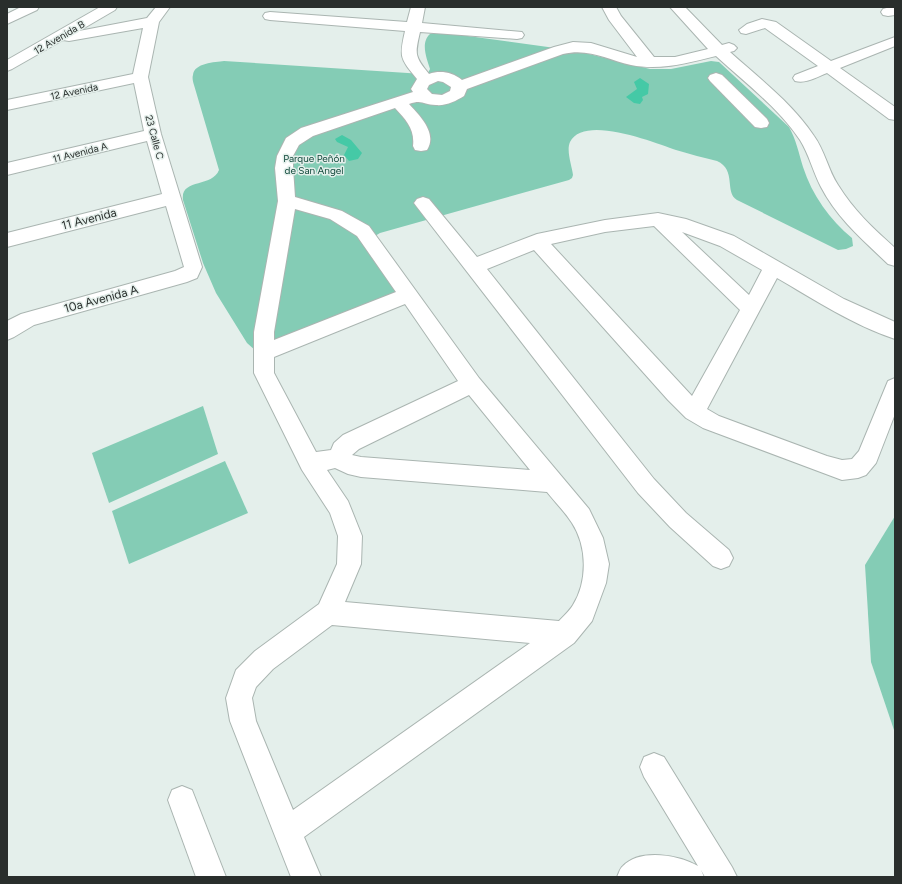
<svg xmlns="http://www.w3.org/2000/svg" width="902" height="884" font-family="Figtree,sans-serif">
<style>
.green{fill:#84ccb5}
.water{fill:#45c9a6}
.lines{fill:none;stroke-linecap:round;stroke-linejoin:round}
.minor-casing{stroke:#aab5b1;stroke-width:2}
.tertiary-casing{stroke:#aab5b1;stroke-width:2}
.minor{fill:#fff;fill-rule:evenodd}
.tertiary{fill:#fff;fill-rule:evenodd}
.labels{text-anchor:middle;stroke-width:3;stroke-linejoin:round;paint-order:stroke}
.far-street-label{font-size:10px;fill:#292e2c;stroke:#e4efeb}
.far-park-label{font-size:10px;fill:#10483a;stroke:#e4efeb}
.street-label{font-size:12px;fill:#292e2c;stroke:#e4efeb}
</style>
<rect width="100%" height="100%" fill="#e4efeb"/>
<g class="green">
<path d="M434,33l19,1 124,17 73,18h21l40,-8 8,1 70,65c7,12 10,27 14,40 9,28 27,53 49,71l1,8 -7,3 -8,1 -101,-50c-13,-8 0,-30 -20,-39 -13,-3 -27,-7 -41,-11 -21,-7 -92,-36 -106,-8 -4,9 2,24 3,33l-1,3 -3,2 -189,53 -5,3 27,56 -146,59 -9,-8 -31,-50 -13,-30 -20,-63c-3,-22 29,-12 36,-30l-25,-85c-1,-3 -2,-7 -1,-10 1,-12 22,-13 31,-14l199,13 5,-1 2,-4c-3,-10 -10,-26 0,-35z"/>
<path d="M203,406l15,48 -109,49 -17,-50z"/>
<path d="M225,461l23,52 -119,51 -17,-53z"/>
<path d="M895,516v217l-24,-71 -6,-97z"/>
</g>
<g class="water">
<path d="M640,78l9,6 -1,10 -6,3 1,3 -3,4 -6,-1 -8,-6 11,-8 -3,-7z"/>
<path d="M342,135l9,5 11,13 -4,6 -9,2 -5,-6 4,-8 -11,-5 -2,-3z"/>
</g>
<g class="lines">
<g class="minor-casing">
<g id="minor">
<path d="M100,7h17l-2,3 -36,21 68,-13 9,-11h14l-11,15 -11,55 13,57 41,133 -5,11 -10,4 -153,43 -20,12 -7,3v-19l14,-7 154,-43 9,-4 -18,-61 -159,41v-14l155,-39 -15,-53 -140,34v-12l137,-32 -10,-48 -127,27v-10l126,-26 10,-46 -74,13 -6,-1 -51,29 -5,2v-11z"/>
<path d="M411,7h14l-3,16 100,9 2,3 -2,3 -5,1 -97,-7c-5,22 -6,24 9,42 11,-4 23,-2 33,6l92,-33 19,-5 18,1 46,14 -28,-37 -7,-13h14l5,9 33,41h21l33,-8 -38,-42h15l37,38 7,-2 5,2 3,3 -3,3 -4,1c29,26 62,51 84,84 11,15 14,34 24,49 16,26 35,43 57,63v18l-7,-2c-25,-24 -51,-46 -67,-77 -8,-15 -12,-33 -21,-47 -22,-33 -56,-58 -84,-84 -28,7 -56,15 -85,9 -24,-5 -41,-17 -68,-11l-96,35 -3,7c-8,5 -18,10 -28,9 -13,0 -13,-6 -27,-1 10,11 29,29 18,46l-6,1 -6,-1 -2,-4c2,-17 -7,-26 -18,-38l-82,28 -14,9 -6,11v12l2,29 47,14 27,15 110,152 110,131 14,29 6,26 -3,19 -14,38 -18,22 -270,194 17,40h-30l-61,-156 -4,-23 10,-28 19,-19 64,-47 18,-40 1,-28 -8,-23 -28,-43 -48,-97v-41l24,-131 -3,-33 2,-12 9,-18 15,-10 112,-36 -2,-3 6,-10c-17,-21 -18,-21 -12,-48l-135,-11 -5,-1 -2,-3 2,-3 5,-1 137,10zM438,81l5,1 8,5 -1,4 -8,4 -10,-1 -5,-5 2,-4zM295,209l35,10 27,17 39,56 -122,48v-8zM405,304l53,77 -115,54 -9,8 -3,7 -15,2 -42,-79v-16zM469,395l61,75 -169,-13 -9,-2 7,-6zM335,468l13,6 13,3 186,15c8,10 18,20 25,31 15,23 16,58 1,82 -3,5 -9,11 -14,16l-214,-19 16,-38 1,-28 -14,-35 -21,-31zM332,625l198,18 -237,167 -37,-89 -4,-23 4,-11 17,-18z"/>
<path d="M890,7h5v8l-7,1 -5,-1 -2,-3 2,-3z"/>
<path d="M762,19l14,3 55,39 64,-24v9l-55,22 55,39v13l-6,-1 -62,-46c-10,4 -21,11 -32,8l-2,-3 2,-3 23,-9 -53,-38 -19,6 -5,-1 -2,-3 8,-6z"/>
<path d="M716,73l6,2 45,44 2,4 -2,4 -6,1 -6,-1 -45,-46 -2,-3 2,-3z"/>
<path d="M423,197l6,2 48,58 60,-23 68,-14 53,-7 28,6 48,17 110,63 51,23v17c-42,-14 -80,-39 -118,-61l-70,131 12,7 108,40 15,4 10,-1 7,-8 29,-70 7,-3v36l-19,49 -10,12 -8,3 -16,2 -139,-52 -17,-10 -18,-18 -134,-150 -47,19 167,210 32,34 43,37 4,8 -4,8 -8,3 -8,-3 -43,-39 -32,-34 -221,-286 -3,-4 3,-4zM654,226l86,84 -48,86 -141,-152 54,-12zM682,232l38,14 42,24 -13,25z"/>
<path d="M654,753l10,4 68,110 5,10h-32l-4,-7 3,7h-87c2,-4 3,-9 6,-11 17,-18 56,-11 75,0l-54,-89 -4,-10 4,-10z"/>
<path d="M182,786l10,4 34,87h-30l-28,-77 4,-10z"/>
</g>
</g>
<g class="tertiary-casing">
<path id="tertiary" d="M21,7h18l-2,3 -30,14v-10z"/>
</g>
<use href="#minor" class="minor"/>
<use href="#tertiary" class="tertiary"/>
</g>
<g class="labels">
<g class="far-street-label">
<text transform="translate(59 37) rotate(-30)" y="4">12 Avenida B</text>
<text transform="translate(74 91) rotate(-12)" y="4">12 Avenida</text>
<text transform="translate(155 137) rotate(75)" y="4">23 Calle C</text>
<text transform="translate(80 152) rotate(-14)" y="4">11 Avenida A</text>
</g>
<g class="far-park-label">
<text x="314" y="162">Parque Peñón<tspan x="314" dy="12">de San Angel</tspan></text>
</g>
<g class="street-label">
<text transform="translate(89 219) rotate(-14)" y="4">11 Avenida</text>
<text transform="translate(101 299) rotate(-15)" y="4">10a Avenida A</text>
</g>
</g>
<rect width="902" height="884" fill="none" stroke="#292e2c" stroke-width="16"/>
</svg>
